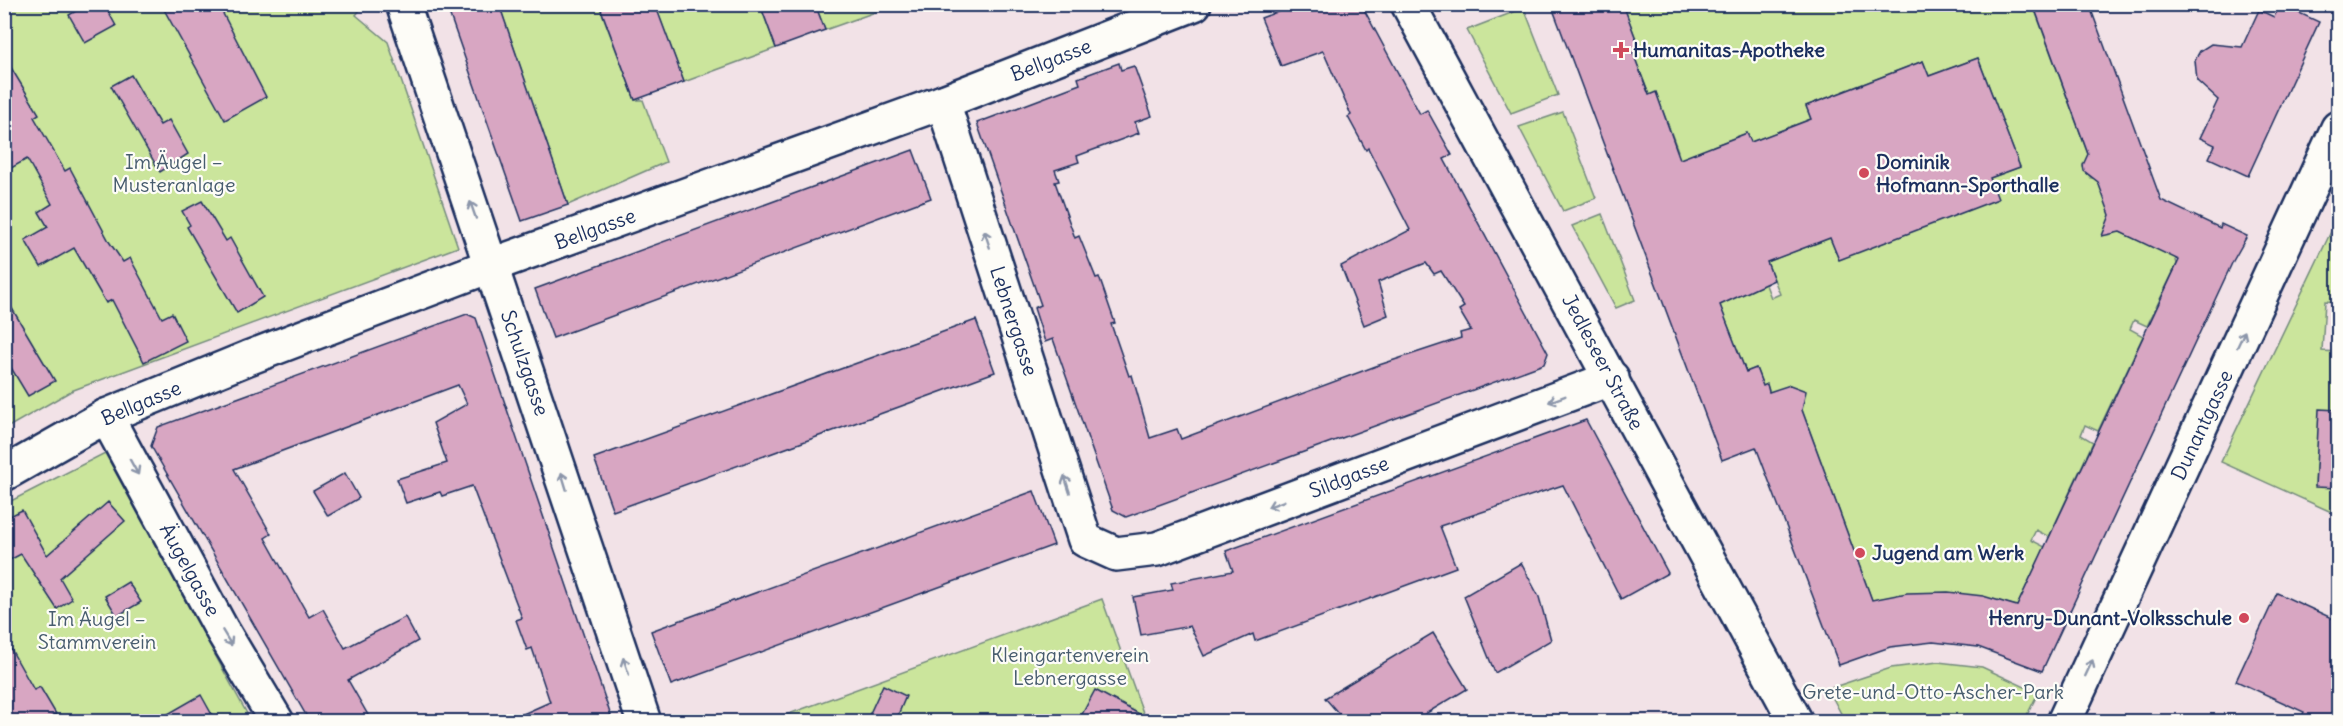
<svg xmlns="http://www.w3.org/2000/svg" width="2343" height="726" font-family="Delius,sans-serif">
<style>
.green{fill:#cbe59c;stroke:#738a7d;stroke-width:1.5;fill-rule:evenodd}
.building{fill:#d8a6c2;stroke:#1b2f5e;stroke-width:1.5}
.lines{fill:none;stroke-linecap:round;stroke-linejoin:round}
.minor-casing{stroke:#1b2f5e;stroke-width:38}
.minor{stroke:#fdfcf7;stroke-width:33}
.oneway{stroke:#8c96aa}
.poi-dot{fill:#d1495b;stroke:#fdfcf7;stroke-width:2}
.labels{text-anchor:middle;stroke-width:4.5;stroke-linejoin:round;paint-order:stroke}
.poi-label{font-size:20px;font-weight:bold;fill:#1b2f5e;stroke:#fdfcf7;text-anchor:start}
.street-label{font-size:20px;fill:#1b2f5e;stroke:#fdfcf7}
.park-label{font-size:20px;fill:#475c6e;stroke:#fdfcf7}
</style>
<rect width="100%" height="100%" fill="#f2e2e7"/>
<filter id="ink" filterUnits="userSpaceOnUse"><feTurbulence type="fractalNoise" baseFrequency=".0167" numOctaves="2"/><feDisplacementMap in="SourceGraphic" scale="12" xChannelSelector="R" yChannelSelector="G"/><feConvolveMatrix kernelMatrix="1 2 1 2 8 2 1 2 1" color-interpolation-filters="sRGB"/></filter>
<g filter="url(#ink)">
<g class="green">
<path d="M815,4l80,1 -70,25z"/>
<path d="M5,5h359l-8,10 32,27 70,205 -387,144 -66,38z"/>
<path d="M499,5h100l36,95h8l23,62 -98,43z"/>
<path d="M655,5h105l16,43 -92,34z"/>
<path d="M1623,5h410l56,152 -6,10 8,11h6l23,54 55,25 2,7 -30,62 -13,-6 -4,9 13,7 -45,95 -13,-6 -4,10 12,7 -44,95 -13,-7 -5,10 14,7 -28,59c-50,-15 -94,-16 -145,-6l-71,-193 2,-16 -14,-6 -17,14 -5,-14 -4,1 -7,-18 -10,4 -26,-67 -48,-151 6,-3 -22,-58 -7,2 -16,-42 7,-4zM1978,58l42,109 -30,11 -151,81 -9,-21 -63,24 13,32 -9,4 -58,-152 34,-13 4,9 60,-23 -5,-13 117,-45 6,15z"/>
<path d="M1524,8l34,87 -47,18 -44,-83z"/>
<path d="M1563,112l33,86 -33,13 -44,-84z"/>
<path d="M1602,214l33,86 -19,8 -44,-82z"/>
<path d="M2338,217v85l-13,-1 -3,50 16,1v90l-20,-1 -3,45 23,2v27l-117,-53z"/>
<path d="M105,453l146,268 -246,1v-218z"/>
<path d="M1102,599l44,122 -379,1z"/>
<path d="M1938,662l44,5 56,26 -14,28h-179l-17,-32 63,-21z"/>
</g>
<g class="building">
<path d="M88,4h16l12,22 -31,17 -16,-28z"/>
<path d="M161,4h57l48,93 -41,23z"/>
<path d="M446,4h53l69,201 -46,16z"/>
<path d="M599,4h56l29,78 -49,18z"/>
<path d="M760,4h55l10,26 -49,18z"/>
<path d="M1299,4h62l59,110 7,-4 25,45 -8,4 104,194 -4,11 -418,153 -13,-7 -60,-171 -8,3 -11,-34 7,-3 -64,-182 103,-39 -2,-6 41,-15 2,7 13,-4 18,50 -17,6 4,11 -62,23 2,6 -24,8 4,11 -4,1 20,56 4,-2 17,42 3,-1 16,46 -4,1 18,52 3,-1 18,63 27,-9 4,10 195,-73 85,-28 -1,-5 11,-3 -12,-20 5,-3 -23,-36 -7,3 -8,-11 -48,19 10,33 -24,10 -23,-59 69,-36 -42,-82 -2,2 -18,-33 3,-2 -28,-64 -42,15 -20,-48z"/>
<path d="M1551,4h72l17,46 -7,3 16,42 7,-3 24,67 67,-26 4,9 60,-23 -5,-13 117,-45 6,15 49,-18 42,109 -30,11 8,21 -159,61 -9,-22 -63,24 7,18 -54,25 26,67 10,-4 7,18 4,-2 2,8 21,-7 16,6 -4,19 70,190 35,-7 41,-1 35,4 34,10 162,-346 -59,-28 -18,4 8,-21 -12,-33 -14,-11 -1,-6 5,-11 -55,-150h56l72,196 59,28 1,-4 26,12 -14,25 -191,410 -64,-24 -45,-5 -43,5 -51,18 -83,-218 -34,13z"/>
<path d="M2280,4l39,18 -71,154 -39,-18 6,-13 -15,-7 18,-38 -21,-19 -2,-21 5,-9 11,-7 31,3 17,-37 15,7z"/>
<path d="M4,56l35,58 -5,3 31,54 5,-3 40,75 13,19 7,-4 32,60 10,-5 14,28 -42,21 -32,-62 -6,3 -32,-55 -33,19 -16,-27 23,-13 -9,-15 13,-8 -25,-45 -23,13z"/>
<path d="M131,75l29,50 9,-5 19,34 -28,18 -49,-86z"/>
<path d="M913,150l18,48 -378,140 -18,-49z"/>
<path d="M202,201l24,40 4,-3 33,59 -26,16 -50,-86 3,-2 -8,-14z"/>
<path d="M4,295l51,86 -27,15 -24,-40z"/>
<path d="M467,314l9,4 137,404h-108l45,-20 -18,-54 -5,2 -11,-30 6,-2 -50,-132 -30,10 -2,-4 -34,11 -9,-24 50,-16 -14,-40 34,-19 -9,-19 -224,84 37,65 -6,4 44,79 14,-8 22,39 60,-31 13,24 -70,39 24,42h-62l-159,-276 7,-19z"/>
<path d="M976,320l19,52 -382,139 -19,-53z"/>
<path d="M2319,409l19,1v78l-23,-1z"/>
<path d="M1586,420l82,153 -47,26 -58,-114 -123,41 16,41 -201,74 -2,-7 -49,22 -14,-30 -49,9 -8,-38 40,-7 -2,-7 62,-12 -7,-20z"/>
<path d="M345,473l14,25 -31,18 -15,-25z"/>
<path d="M1034,491l20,54 -383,140 -20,-54z"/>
<path d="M108,502l17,19 -65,57 12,21 -15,10 -36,-55 -17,9v-44l18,-9 25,45z"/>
<path d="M1521,563l18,34 12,43 -56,33 -31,-77z"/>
<path d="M128,582l13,20 -24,14 -12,-20z"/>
<path d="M2277,593l61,28v101h-39l5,-10 -68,-31z"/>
<path d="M1433,633l34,56 -55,33h-66l-21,-24z"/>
<path d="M4,637l30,53 6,-3 16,27 -13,8h-39z"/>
<path d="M883,685l23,11 -11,26h-29z"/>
<path d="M1095,690l59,32h-76z"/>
<path d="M201,695l15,27h-62z"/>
</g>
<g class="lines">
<g class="minor-casing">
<g id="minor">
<path d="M403,4l241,718"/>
<path d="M1408,4l388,718"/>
<path d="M943,102l142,438 31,14 41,-5 455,-171"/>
<path d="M106,416l116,214 55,92"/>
<path d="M4,474l102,-58 142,-58 244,-93 451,-163 251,-98"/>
<path d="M2064,722l274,-594"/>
</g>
</g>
<use href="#minor" class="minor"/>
</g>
<defs><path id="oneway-shaft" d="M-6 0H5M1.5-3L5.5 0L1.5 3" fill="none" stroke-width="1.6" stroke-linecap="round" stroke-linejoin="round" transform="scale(1.5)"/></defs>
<g class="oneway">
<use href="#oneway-shaft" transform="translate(473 210) rotate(-109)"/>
<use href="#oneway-shaft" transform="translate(987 239) rotate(-108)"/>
<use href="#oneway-shaft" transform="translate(2241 339) rotate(-65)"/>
<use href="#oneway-shaft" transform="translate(1557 399) rotate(159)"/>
<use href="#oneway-shaft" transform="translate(134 467) rotate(61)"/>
<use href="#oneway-shaft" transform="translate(564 481) rotate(-107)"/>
<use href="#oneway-shaft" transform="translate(1067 484) rotate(-108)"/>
<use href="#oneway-shaft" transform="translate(1276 504) rotate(159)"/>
<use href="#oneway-shaft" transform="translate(227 638) rotate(59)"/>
<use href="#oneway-shaft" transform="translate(626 666) rotate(-109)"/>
<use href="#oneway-shaft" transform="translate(2089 668) rotate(-65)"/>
</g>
</g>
<g class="poi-dot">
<path d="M1618 41h6v6h6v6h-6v6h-6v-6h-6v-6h6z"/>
<circle cx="1864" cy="173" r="6"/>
<circle cx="1860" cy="553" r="6"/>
<circle cx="2244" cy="618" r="6"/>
</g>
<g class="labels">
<g class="poi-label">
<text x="1633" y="57">Humanitas-Apotheke</text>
<text x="1876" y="169">Dominik<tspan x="1876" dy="23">Hofmann-Sporthalle</tspan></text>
<text x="1872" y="560">Jugend am Werk</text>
<text x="2232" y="625" text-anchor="end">Henry-Dunant-Volksschule</text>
</g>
<g class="street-label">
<text transform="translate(1051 60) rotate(-21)" y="7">Bellgasse</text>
<text transform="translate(595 229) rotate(-20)" y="7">Bellgasse</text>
<text transform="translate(1014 321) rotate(72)" y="7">Lebnergasse</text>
<text transform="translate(1603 362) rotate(62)" y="7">Jedleseer Straße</text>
<text transform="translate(525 363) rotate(71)" y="7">Schulzgasse</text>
<text transform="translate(141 403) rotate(-23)" y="7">Bellgasse</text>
<text transform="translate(2202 425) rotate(-65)" y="7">Dunantgasse</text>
<text transform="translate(1349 477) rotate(-21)" y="7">Sildgasse</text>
<text transform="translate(190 570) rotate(61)" y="7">Äugelgasse</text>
</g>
<g class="park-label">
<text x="174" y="169">Im Äugel –<tspan x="174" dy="23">Musteranlage</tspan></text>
<text x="97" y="626">Im Äugel –<tspan x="97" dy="23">Stammverein</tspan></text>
<text x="1070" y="662">Kleingartenverein<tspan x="1070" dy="23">Lebnergasse</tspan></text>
<text x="1933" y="699">Grete-und-Otto-Ascher-Park</text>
</g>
</g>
<rect width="2343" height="726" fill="none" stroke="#fdfcf7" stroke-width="24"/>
<rect x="12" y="12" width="2319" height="702" fill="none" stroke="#1b2f5e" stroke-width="2" filter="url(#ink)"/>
</svg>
